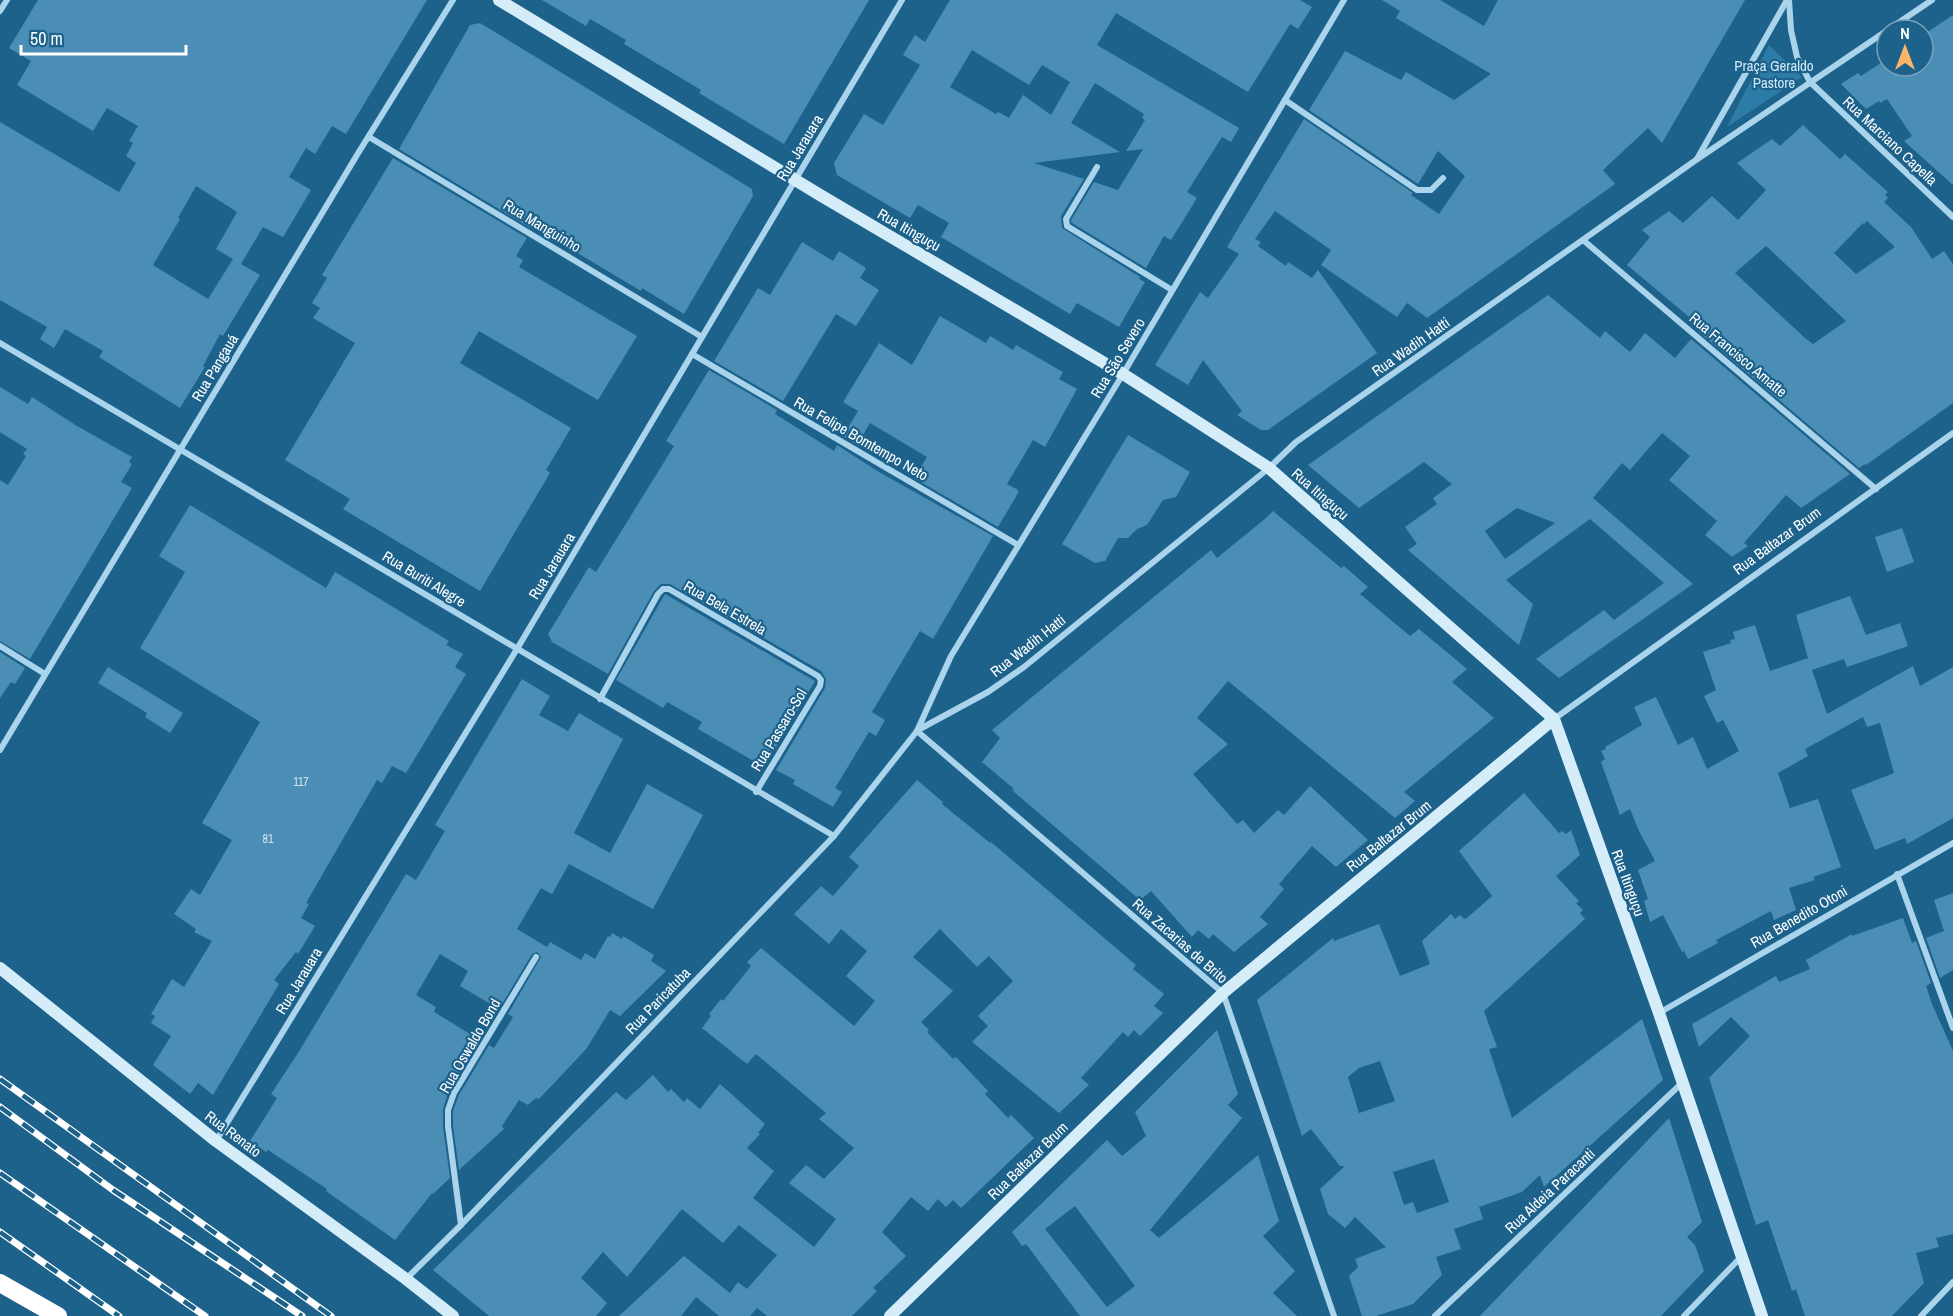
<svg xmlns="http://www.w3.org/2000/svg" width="1953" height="1316" font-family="'Archivo Narrow',sans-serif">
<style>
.green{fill:#2d7ca7}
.building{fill:#4a8eb5;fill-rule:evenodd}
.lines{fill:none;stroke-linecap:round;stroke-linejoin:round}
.street{stroke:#a9d4ec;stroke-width:6}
.secondary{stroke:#d5ecf9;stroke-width:12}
.highway{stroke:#fff;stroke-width:18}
.rail-casing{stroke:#fff;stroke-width:7}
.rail{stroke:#1d628b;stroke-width:4.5;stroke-dasharray:14;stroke-linecap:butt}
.labels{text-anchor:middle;stroke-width:4.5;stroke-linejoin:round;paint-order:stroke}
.number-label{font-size:12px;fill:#d2e3ec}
.park-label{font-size:15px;fill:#ceeaf9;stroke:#1d628b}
.street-label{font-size:15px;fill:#fff;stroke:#1d628b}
</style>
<rect width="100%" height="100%" fill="#1d628b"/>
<path class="green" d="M1769,45l33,32 -75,50z"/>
<g class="building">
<path d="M38,0h389l-81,134 -14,-8 -17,28 -9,-6 -17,29 22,13 -28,47 -20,-10 -22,37 19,11 -37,61 -3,-2 -17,32 2,1 -25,41 -81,-51 4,-6 -38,-22 -11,19 -14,-9 7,-12 -47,-27v-178l119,70 17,-29 -10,-7 7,-13 -4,-2 9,-15 -31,-18 -14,23 -76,-46 14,-24 -22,-13zM196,186l41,26 -21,37 17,10 -25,40 -55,-34 27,-46 -2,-1z"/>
<path d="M542,0h327l-85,144 -85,-51 2,-3 -77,-46 2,-4 -36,-21 -4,7z"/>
<path d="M950,0h350l12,7 -14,22 -8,-5 -42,68 -132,-79 -19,32 142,83 -8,14 -9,-5 -35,55 10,6 -26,42 -7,-4 -18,32 -74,-45 -1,-3 23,-38 24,8 25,-41 -17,2 19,-31 -3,-2 2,-4 -49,-31 -24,40 49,29 -86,11 50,16 -23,37 1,12 78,49 -1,2 6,3 -26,45 -42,-24 -7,11 -129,-77 8,-14 -31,-18 -8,13 -73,-43 -3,-12 30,-49 19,11 37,-60 -17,-10 12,-20 10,7zM972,50l57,35 13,-20 28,17 -19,33 -28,-20 -14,23 -11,-6 -2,2 -46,-27z"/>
<path d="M1382,0h58l44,26 14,-26h247l-83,143 -14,-15 -45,42 12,14 -188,134 -20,-15 -10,14 -76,-52 10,-15 -56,-39 -20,28 6,3 -3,4 28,20 2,-4 24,16 6,-8 59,83 -109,77h-7l-24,-15 5,-4 -39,-51 -15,25 -33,-20 45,-73 8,6 31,-44 -12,-7 77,-128 109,74 -2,2 28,19 26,-38 -27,-25 -20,33 -109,-74 36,-59 56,29 5,-8 48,28 37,-26 -95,-56 4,-7z"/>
<path d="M1953,15v170l-49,-44 8,-5 -25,-37 -7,4 -1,-2 -13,8 -25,-25 17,-11 3,3 26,-17v7h36v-31z"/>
<path d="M480,23l272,166 1,7 -69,118 -42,-26 -1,3 -107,-64 -2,2 -133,-80 71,-124z"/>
<path d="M1803,125l37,34 5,-5 43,38 -3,3 3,3 -4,4 27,25 21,32 12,-8 9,13v139l-87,62 -1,-1 -6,4 -161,-137 3,-4 -74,-62 23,-28 -8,-7 27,-19 14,12 29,-27 26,24 28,-30 -29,-27 35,-24 8,7zM1867,221l28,26 -39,27 -22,-21 29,-30 1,1zM1766,246l13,12 67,63 -33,23 -8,-6 -70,-65z"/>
<path d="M393,158l134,80 -11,18 7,4 -4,7 118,69 -39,64 -119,-69 -19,32 111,65 -25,42 4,3 -70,118 -137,-82 7,-10 -65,-39 70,-117 -42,-25 7,-10 -8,-5 15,-25 -5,-3z"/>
<path d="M802,242l31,19 6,-10 27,17 -6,10 19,12 -23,36 -20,-12 -53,87 -69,-40 44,-73 12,7z"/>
<path d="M1548,295l52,43 5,-7 25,21 15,-19 30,25 16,-19 159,135 -49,34 -15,-13 -42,48 4,3 -16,11 -27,-22 12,-14 -48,-41 21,-24 -28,-23 -32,37 -8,-7 -29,35 100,86 -134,94 -23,-19 68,-49 10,10 50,-37 -74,-64 -84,61 27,24 -14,41 -111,-95 9,-6 -12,-17 32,-23 -4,-6 19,-14 -28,-22 -65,46 -51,-43zM1517,508l38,15 -50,36 -20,-28z"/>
<path d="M940,316l46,27 4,-7 23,14 3,-5 47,27 -4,7 18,10 -32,58 -12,-7 -26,44 11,6v3l-20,34 -84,-49 13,-21 -57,-34 -13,22 -14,-9 15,-25 -15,-9 36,-59 33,22z"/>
<path d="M709,370l68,40 -2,4 59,37 3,-6 42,27 114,64 -60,103 -13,-8 -29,49 -19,32 13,8 -9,16 -7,-4 -34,56 7,4 -9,15 -40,-23 2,-4 -19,-10 49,-82 1,-9 -5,-8 -151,-87h-9l-7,7 -46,83 -56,-32 -4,-8 41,-67 7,5 78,-126 -8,-5z"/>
<path d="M0,387l28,17 4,-7 45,29 55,31 -3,5 3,2 -11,18 11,6 -102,171 -30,-18v-161l8,5 18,-29 -3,-2 4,-5 -27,-17z"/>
<path d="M1128,435l62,37 -14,25 -13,3 -16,25 -10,4 -9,9h-10l-13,23 -10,2 -33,-19z"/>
<path d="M190,505l136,83 9,-16 22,13 92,56 -3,4 17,9 -8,13 11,7 -60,99 -14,-7 -10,17 -5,-3 -71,123 3,1 -8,14 14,8 -17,28 -2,-2 -22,28 5,4 -66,111 -15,-12 -8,11 -37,-29 18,-29 -20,-13 4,-7 -4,-2 21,-35 12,8 28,-46 -18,-9 2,-3 -22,-15 17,-25 9,6 32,-55 -30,-17 58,-101 -120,-74 45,-76 -26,-16z"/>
<path d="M1273,511l68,57 3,-2 24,21 -8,7 50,42 9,-7 48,40 -15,13 42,36 -90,74 11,9 -20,17 -167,-137 -31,37 31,26 -35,30 44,50 6,-4 11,13 24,-23 6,5 26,-29 58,54 -32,27 -24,-21 -33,38 5,5 -24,28 8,7 -34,28 -21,-18 -4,5 -11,-9 -6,7 -41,-46 -11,9 -113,-97 -15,-13 2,-1 -32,-27 18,-24 -8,-8 219,-180 6,8 49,-40z"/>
<path d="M1902,528l12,34 -27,10 -12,-35z"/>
<path d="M665,594l150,87 -51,86 -66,-38 4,-7 -35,-20 -4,6 -47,-28z"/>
<path d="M1850,596l16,39 34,-12 8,23 -61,21 -3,-8 -32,11 15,44 86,-48 7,20 33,-19v151l-46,26 -2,-6 -30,12 -24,-60 43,-17 -14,-50 -13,4 -4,-10 -58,32 3,7 -30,17 12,35 28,-9 23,68 -28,10 2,3 -26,8 7,22 -22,10 -3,-9 -55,29 2,3 -30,16 -4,-8 -2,1 -19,-37 -13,7 -6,-21 4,-2 -10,-29 17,-9 -16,-30 -9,-22 -10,6 -19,-53 4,-3 -4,-8 5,-2 -1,-2 37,-22 -8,-18 22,-10 22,48 15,-8 14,32 32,-18 -16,-31 -6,3 -13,-27 12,-6 -13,-38 28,-9 -1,-3 5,-1 -2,-7 22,-7 15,46 38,-13 -12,-43z"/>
<path d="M0,652l25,16 -10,16 -4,-2 -11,16z"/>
<path d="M108,667l75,46 -13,20 -25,-16 2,-4 -49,-30z"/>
<path d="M522,679l28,17 -11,19 29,16 11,-18 44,26 -49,94 36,20 37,-69 56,31 -50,94 -84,-45 -17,30 -11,-6 -24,41 30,18 3,-5 31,18 4,-7 10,6 13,-23 2,1 2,-4 10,6 1,-3 31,19 -3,6 15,10 -46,45 -10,-6 -23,38 -13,14 -35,37 -3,-1 -8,7 -9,-5 -17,26 2,3 -45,41 -6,-44v-15l6,-16 30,-50 5,3 19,-31 -5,-3 33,-57 -4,-5 -5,2 -33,55 -39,-23 8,-15 -28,-17 -24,41 20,12 -2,5 46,28 -31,50 -6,19v18l7,51 -17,16 -1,-1 -37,47 -69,-49 1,-2 -59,-39 -2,2 -16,-11 27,-43 -6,-4 27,-41 108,-179 10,6 29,-49 -10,-6z"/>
<path d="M917,780l26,22 -1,2 48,39 1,-1 145,123 -3,4 31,25 -10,12 9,7 -23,23 -6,-6 -6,7 -5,-5 -42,46 8,7 -30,28 -87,-71 16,-16 -10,-10 35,-35 -24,-25 -12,11 -37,-38 -27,28 40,34 -32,31 8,8 -2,2 26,27 3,-2 32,34 -3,3 23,24 3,-3 23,23 -73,70 -8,-8 -7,7 -8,-8 -10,12 -17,-14 -29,35 24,24 -33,32 4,3 -25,25h-85l-10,-8 -7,8h-31l-23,-19 -15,19h-62l65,-60 46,37 8,-11 9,7 30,-34 -38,-30 -16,18 -41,-34 -55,68 -24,-25 -22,26 26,25 -11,13h-107l-56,-46 183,-178 10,8 27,-25 15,17 3,-3 13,13 3,-4 13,11 20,-25 45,40 -7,9 2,1 -13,14 27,23 -21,27 61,49 22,-28 -47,-36 17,-18 18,14 30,-31 -35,-29 7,-6 -70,-59 -9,10 -45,-36 9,-12 -2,-2 12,-15 2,2 28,-35 -4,-4 14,-14 93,78 21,-25 -29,-25 21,-25 -26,-22 -12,15 -35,-30 27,-28 12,10 26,-30 -10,-9z"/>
<path d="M1524,793l35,40 3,-2 4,3 5,-4 9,25 -24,21 23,25 -3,2 7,7 -3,3 5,6 -101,92 13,36 -8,2 23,69 130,-99 21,61 -119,107 -4,-12 -18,17 -43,15 4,12 -29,10 7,20 -25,8 6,18 -29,29 -37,12h-14l-13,-40 9,-9 -3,-8 31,-12 -31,-30 -10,11 -17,-14 -8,-25 25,-23h-5l-29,-37 -9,7 -45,-136 76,-62 1,3 45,-17 21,52 30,-12 -8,-23 29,-27 4,5 5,-4 4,4 3,-1 25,-22 -33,-45zM1380,1061l15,40 -36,12 -11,-36 11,-9zM1434,1159l15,43 -32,11 -4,-11 -9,3 -11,-33z"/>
<path d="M1953,893v77l-13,8 -14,-40 18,-7 -10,-31z"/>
<path d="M1903,918l9,25 4,-2 15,42 -5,3 6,18 21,47v183l-17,4 3,9 -23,6 8,30 -32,33h-87l-9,-27 -4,2 -24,-71 -12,5 -47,-147 41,-42 -19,-19 -32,30 -7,-23 84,-48 3,6 31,-13 -4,-9 46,-26v2z"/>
<path d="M1217,1030l21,64 -10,11 14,13 -92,112 9,8 99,-83 21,66 -16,15 32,35 -22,22 24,23h-217l-54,-72 -4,2 -10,-14 95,-92 15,16 24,-20 -11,-24zM1075,1206l60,80 -28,21 -62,-78z"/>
<path d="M1669,1118l33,104 -15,15 8,8 9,26 -43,45h-181z"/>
</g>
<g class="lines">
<g class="street">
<path d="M1789,0l2,30 6,27 13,25 143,135"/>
<path d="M0,11l7,-11"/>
<path d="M1285,100l132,90h14l12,-12"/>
<path d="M369,137l333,200"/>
<path d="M1697,159l90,-159"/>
<path d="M1097,167l-31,52 1,7 105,64"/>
<path d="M1583,240l293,249"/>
<path d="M0,343l834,493"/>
<path d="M692,354l326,191"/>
<path d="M0,646l45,28"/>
<path d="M600,699l58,-105 5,-5h6l149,87 3,4 -1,6 -64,106"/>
<path d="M1554,719l399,-286"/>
<path d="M918,730l70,-38 36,-25 245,-199 27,-26 400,-282 236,-160"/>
<path d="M917,731l306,262 111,323"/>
<path d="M0,750l357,-595 96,-155"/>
<path d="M1897,874l56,154"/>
<path d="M1659,1013l294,-170"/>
<path d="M216,1141l301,-492 385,-649"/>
<path d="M461,1225l-13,-99v-16l6,-17 82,-136"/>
<path d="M406,1279l55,-54 373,-389 83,-105 34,-75 172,-282 221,-374"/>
<path d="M1435,1316l247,-233"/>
<path d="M1684,1316l57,-59"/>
<path d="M1921,1316l32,-34"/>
</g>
<g class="secondary">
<path d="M499,0l321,195 303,179 146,94 285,251 105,294 103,303"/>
<path d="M0,968l216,173 190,138 47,37"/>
<path d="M890,1316l333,-323 331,-274"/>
</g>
<path class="highway" d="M0,1283l58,33"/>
<g class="rail-casing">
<g id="rail">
<path d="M0,1079l331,237"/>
<path d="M0,1107l113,83 189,126"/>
<path d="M0,1173l205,143"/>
<path d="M0,1232l119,84"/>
</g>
</g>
<use href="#rail" class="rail"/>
</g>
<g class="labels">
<g class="number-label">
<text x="301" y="786">117</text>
<text x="268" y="843">81</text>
</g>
<g class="park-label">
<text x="1774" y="71">Praça Geraldo<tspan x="1774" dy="17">Pastore</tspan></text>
</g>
<g class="street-label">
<text transform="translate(1890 141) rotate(43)" y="5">Rua Marciano Capella</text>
<text transform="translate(800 148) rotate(-59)" y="5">Rua Jarauara</text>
<text transform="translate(542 226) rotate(31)" y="5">Rua Manguinho</text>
<text transform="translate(909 230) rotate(30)" y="5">Rua Itinguçu</text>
<text transform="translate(1411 347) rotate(-35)" y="5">Rua Wadih Hatti</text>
<text transform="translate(1738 355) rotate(40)" y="5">Rua Francisco Amatte</text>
<text transform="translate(1118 358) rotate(-59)" y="5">Rua São Severo</text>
<text transform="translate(215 368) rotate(-59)" y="5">Rua Pangauá</text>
<text transform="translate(861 439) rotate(30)" y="5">Rua Felipe Bomtempo Neto</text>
<text transform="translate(1320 494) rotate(41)" y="5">Rua Itinguçu</text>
<text transform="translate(1777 541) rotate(-36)" y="5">Rua Baltazar Brum</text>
<text transform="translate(552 566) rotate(-59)" y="5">Rua Jarauara</text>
<text transform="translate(424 579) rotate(31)" y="5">Rua Buriti Alegre</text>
<text transform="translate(725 608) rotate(30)" y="5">Rua Bela Estrela</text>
<text transform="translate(1028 646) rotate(-38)" y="5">Rua Wadih Hatti</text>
<text transform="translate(779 730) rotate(-59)" y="5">Rua Passaro-Sol</text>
<text transform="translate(1389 836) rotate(-39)" y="5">Rua Baltazar Brum</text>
<text transform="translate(1628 883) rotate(70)" y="5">Rua Itinguçu</text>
<text transform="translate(1799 917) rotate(-30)" y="5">Rua Benedito Otoni</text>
<text transform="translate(1180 941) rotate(41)" y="5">Rua Zacarias de Brito</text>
<text transform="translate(299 981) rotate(-59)" y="5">Rua Jarauara</text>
<text transform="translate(658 1001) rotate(-46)" y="5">Rua Paricatuba</text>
<text transform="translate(470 1046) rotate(-60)" y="5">Rua Oswaldo Bond</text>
<text transform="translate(233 1134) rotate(37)" y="5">Rua Renato</text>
<text transform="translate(1028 1161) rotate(-44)" y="5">Rua Baltazar Brum</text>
<text transform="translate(1550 1191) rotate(-43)" y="5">Rua Aldeia Paracanti</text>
</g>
</g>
<g transform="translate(1905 48)"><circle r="28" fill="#1d628b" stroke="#77a1b9" stroke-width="1.5"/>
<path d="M0-4.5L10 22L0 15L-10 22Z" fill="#fcb567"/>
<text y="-9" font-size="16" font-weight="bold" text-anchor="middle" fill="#ffffff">N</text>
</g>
<path d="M21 45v9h165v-9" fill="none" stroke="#ffffff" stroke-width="3"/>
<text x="30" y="45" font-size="18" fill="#ffffff" stroke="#1d628b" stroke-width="4.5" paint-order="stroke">50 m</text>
</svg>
